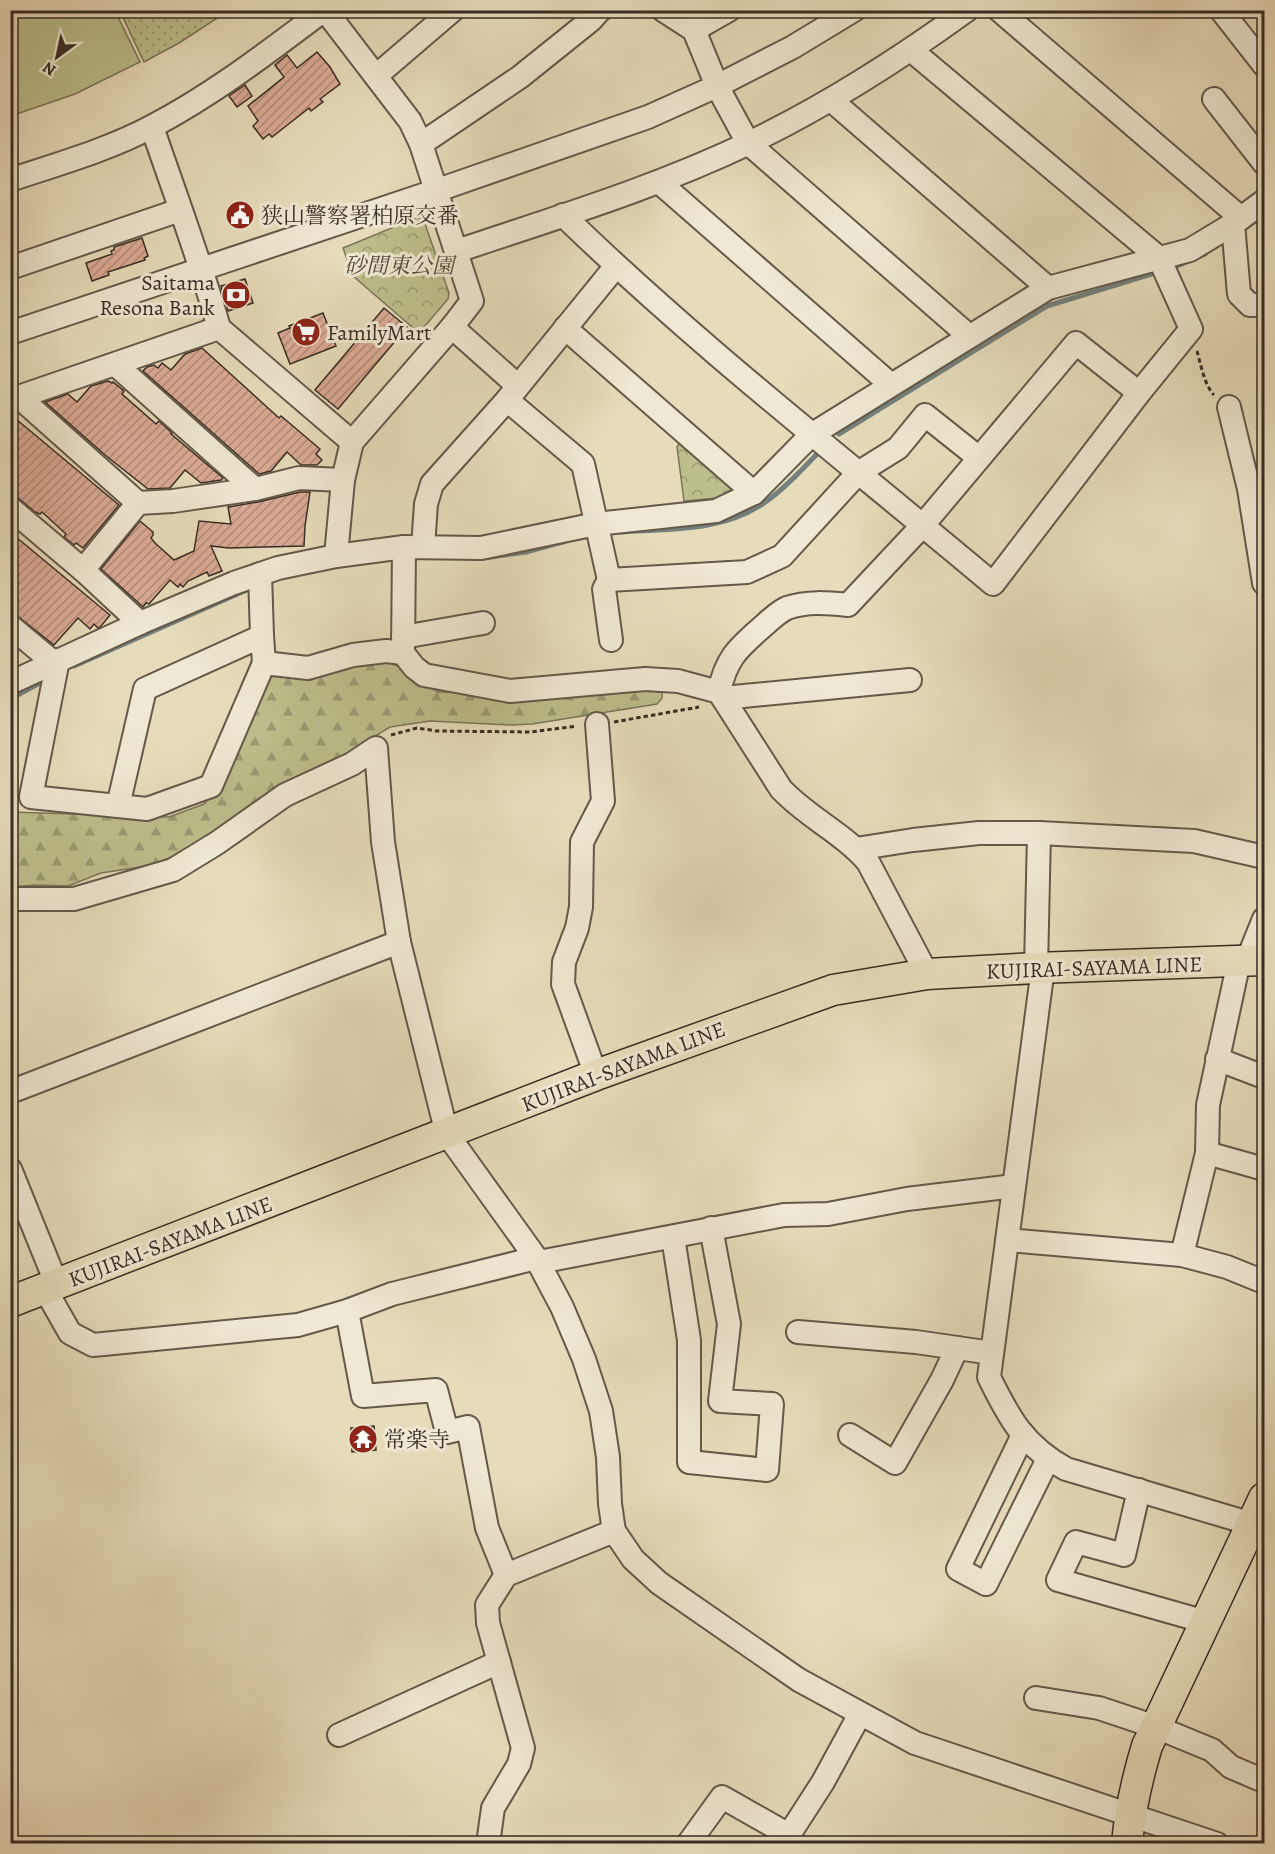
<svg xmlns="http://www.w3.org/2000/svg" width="1275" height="1854" font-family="Alegreya,'Noto Serif JP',serif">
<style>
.grass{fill:url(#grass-dots);stroke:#7a7658;stroke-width:1.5}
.forest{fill:url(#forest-firs);stroke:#7a7658;stroke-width:1.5}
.park{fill:url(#park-crowns);stroke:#7a7658;stroke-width:1.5}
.garden{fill:#bcbe8b;stroke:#7a7658;stroke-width:1.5}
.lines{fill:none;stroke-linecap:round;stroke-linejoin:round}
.stream{stroke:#73817e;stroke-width:5}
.building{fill:url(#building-hatch);stroke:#382d25;stroke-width:1.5}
.minor-casing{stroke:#64594a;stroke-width:26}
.major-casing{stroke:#382d25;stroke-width:33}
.path{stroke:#382d25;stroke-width:3;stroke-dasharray:4.5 3;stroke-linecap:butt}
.minor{stroke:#efe8d2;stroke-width:22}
.major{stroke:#e7dcba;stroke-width:30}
.labels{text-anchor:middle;stroke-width:6;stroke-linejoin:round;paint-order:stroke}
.poi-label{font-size:22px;fill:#382d25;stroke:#efe8d2;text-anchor:start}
.park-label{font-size:22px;font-style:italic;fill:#524a39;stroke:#efe8d2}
.street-label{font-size:22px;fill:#382d25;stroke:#efe8d2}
</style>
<defs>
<pattern id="grass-dots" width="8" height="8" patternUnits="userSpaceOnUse" patternTransform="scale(1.5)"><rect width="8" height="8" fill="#bcbe8b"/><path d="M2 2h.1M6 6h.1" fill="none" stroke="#9a9b71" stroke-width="1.8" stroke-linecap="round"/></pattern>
<pattern id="forest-firs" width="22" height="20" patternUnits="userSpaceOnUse" patternTransform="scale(1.5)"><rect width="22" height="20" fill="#bcbe8b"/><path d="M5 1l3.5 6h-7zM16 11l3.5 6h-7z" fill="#9a9b71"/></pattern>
<pattern id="park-crowns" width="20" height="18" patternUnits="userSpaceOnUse" patternTransform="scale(1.5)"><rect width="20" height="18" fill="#bcbe8b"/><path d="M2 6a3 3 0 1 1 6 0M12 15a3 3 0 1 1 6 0" fill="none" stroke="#9a9b71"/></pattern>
<pattern id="building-hatch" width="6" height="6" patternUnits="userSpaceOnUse" patternTransform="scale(1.5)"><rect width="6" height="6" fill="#dbaa94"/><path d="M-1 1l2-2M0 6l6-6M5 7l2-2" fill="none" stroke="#b38b79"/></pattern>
</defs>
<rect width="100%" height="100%" fill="#e7dcba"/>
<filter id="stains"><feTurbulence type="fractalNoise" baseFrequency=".00333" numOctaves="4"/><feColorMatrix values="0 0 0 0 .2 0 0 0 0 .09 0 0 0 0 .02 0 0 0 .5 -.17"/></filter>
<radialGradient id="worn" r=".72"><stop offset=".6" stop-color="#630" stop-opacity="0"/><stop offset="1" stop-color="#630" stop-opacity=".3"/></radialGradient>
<path class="grass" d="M120,11h108l-49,32 -35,19z"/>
<path class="forest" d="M388,662l17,7 33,23h28l30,9 151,-11h15v8l-5,6 -125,20 -20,1 -82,-4 -40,6 -196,120 -40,18 -53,8 -33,13 -33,-1 -24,2v-75l158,5 35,-13 11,-12 54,-118 43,5 33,-12z"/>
<g class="park">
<path d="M416,218h7l26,75 -1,6 -29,34 -66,-57 -10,-28z"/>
<path d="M682,439l52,45 -6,10 -9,4 -35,3 -7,-54z"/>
</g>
<path class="garden" d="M10,11h105l25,51 -65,32 -64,22z"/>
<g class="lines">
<g class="stream">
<path d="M1251,224l13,-9"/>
<path d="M1170,269l35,-15"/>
<path d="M839,434l208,-128 111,-34"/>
<path d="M621,532c48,-3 101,0 143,-29 21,-14 39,-35 57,-53"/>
<path d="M484,558l42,-6 40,-11"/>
<path d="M74,666l175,-77"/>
<path d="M10,699l39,-21"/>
</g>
</g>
<g class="building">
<path d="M317,52l13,15 10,17 -20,15 3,3 -12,9 -2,-3 -37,29 -3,-3 -6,5 -10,-13 5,-5 -10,-15 36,-29 -9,-12 12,-10 10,13z"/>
<path d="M245,85l7,11 -15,11 -8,-11z"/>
<path d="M142,238l6,18 -4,2 1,2 -37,12 1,3 -17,6 -6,-18 26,-9 -1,-3 3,-1v-3z"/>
<path d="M245,279l8,24 -25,8 -7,-25z"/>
<path d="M384,308l23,19 -69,82 -23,-19z"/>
<path d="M323,313l13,33 -46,18 -12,-31 12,-5 -1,-2z"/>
<path d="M202,348l77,70 2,-2 39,33 -4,5 6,6 -5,5h-16l-14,-13 -16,19 -12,3 -116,-103 4,-4 7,-2 4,3 4,-5 9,7 14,-16z"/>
<path d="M108,381l4,2 1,-1 11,9 -2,3 34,30 3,-3 13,12 -1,1 52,44 -2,2 -20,3 -16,-13 -15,18 -22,1 -43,-34 -60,-53 23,-8 9,8 14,-16z"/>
<path d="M10,414l109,91 -36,43 -7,-5 -2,2 -10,-8 2,-3 -24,-22 -2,2 -5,-2 -25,-21z"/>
<path d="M300,492h10l-5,34 -1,20 -75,2 -18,-2 11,25 -13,5 -2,-4 -19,9 -5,6 -3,-3 -2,3 -8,-7 -21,24 -3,-1 -3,4 -42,-38 39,-48 13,11v3l-2,3 4,5 19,17 20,-9 5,-30 32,3 -3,-17 30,-5z"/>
<path d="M10,532l100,83 -9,11 -3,2 -4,-4 -4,5 -12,-11 -24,27 -44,-35z"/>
<path d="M374,1426l2,24 -24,2 -1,-24z"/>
</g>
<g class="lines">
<g class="minor-casing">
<g id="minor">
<path d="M325,10l85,111 11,23 51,157 -20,26 -100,115 -9,38 -7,76"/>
<path d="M663,10l31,20 23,56 31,57 221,193"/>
<path d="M999,10l242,208"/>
<path d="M1221,10l43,55"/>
<path d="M694,30l35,-20"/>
<path d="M376,76l77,-66"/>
<path d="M1214,99l50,64"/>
<path d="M831,100l217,188"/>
<path d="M152,127c23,67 48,133 67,201"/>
<path d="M421,144l99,-67 71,-57 9,-10"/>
<path d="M10,180c48,-16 98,-30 143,-54 61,-32 115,-74 171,-116"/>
<path d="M659,182l231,202"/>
<path d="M563,215c136,132 286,248 430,369l146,-191 52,-64 -32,-71 -248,-208"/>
<path d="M1233,224l6,70 11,11h14"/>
<path d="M457,251c98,-33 198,-63 292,-108 77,-37 149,-83 218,-133"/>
<path d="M10,268l170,-58"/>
<path d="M452,327l66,59"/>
<path d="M565,328l189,165"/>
<path d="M10,333l425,-142 213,-74 69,-31 76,-39 61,-37"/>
<path d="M116,365l139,124"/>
<path d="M19,397l119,106 35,-2 82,-12 44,-11 44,2"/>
<path d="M10,400l209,-72 133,114"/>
<path d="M507,400l76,64 26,116 138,-8 35,-16 76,-83 40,-25 27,-33 54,43"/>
<path d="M1229,407l20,82 15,94"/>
<path d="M10,508l73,62 57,53"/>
<path d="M404,547l-1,106 11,14 10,8 86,16 135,-12 33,2 41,11 62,97c26,28 62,44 87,73l59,112"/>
<path d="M423,547l3,-43 6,-20 75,-84 109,-134"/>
<path d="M83,570l55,-67"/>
<path d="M260,574l2,62"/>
<path d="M609,580l-5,9 7,51"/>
<path d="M10,626l43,36"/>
<path d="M403,637l80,-14"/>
<path d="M58,660l-27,137 116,12 64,-23 53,-123 44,5 45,-13 33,-4 17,2"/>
<path d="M10,683l130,-60 94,-40 44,-15 58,-12 68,-9 77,1 115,-24 120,-13 38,-18 57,-58 237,-147 142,-38 43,-26 31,-23"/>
<path d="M719,692c7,-33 18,-43 42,-64 8,-7 17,-16 26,-20 20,-7 41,-5 61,-3l75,-80 153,-182 63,50"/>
<path d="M723,698l187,-18"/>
<path d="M118,806l27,-117 117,-53 2,27"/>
<path d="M856,849l57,-9 66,-7h60l155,8 70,16"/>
<path d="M10,899h64l99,-29 44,-27 68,-48 67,-31 24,-16 7,94 16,100 48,192 89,124 26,49 22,52 17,52 7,46 2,47 4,27 19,28 26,24 140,97 116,63 302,101"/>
<path d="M1247,961l17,-42"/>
<path d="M1036,968l3,-135"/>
<path d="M1043,968l-54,409c20,41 35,69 77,92l186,55"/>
<path d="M1217,1059l47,18"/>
<path d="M596,1075l-33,-91 1,-22 13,-34 4,-21 1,-65 21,-41 -6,-77"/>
<path d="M10,1092l389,-150"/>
<path d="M1207,1153l57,16"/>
<path d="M10,1169l47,116"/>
<path d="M673,1237l16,103v122l78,8 5,-66 -52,-3 9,-77 -18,-96"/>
<path d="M1007,1240l175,15 45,12 37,15"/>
<path d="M1182,1255l25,-102 1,-48 31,-144"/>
<path d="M539,1262l245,-47 44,-1 79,-15 107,-13"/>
<path d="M45,1289l25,44 23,12 205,-20 49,-14 45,-17 144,-36"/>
<path d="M347,1311l16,85 73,-6 11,42 21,-5 19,101 19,47"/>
<path d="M798,1332l118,10 76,11"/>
<path d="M850,1435l45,28 47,-83 15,-32"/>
<path d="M1023,1435l-65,134 28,15 62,-125"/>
<path d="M1139,1490l-15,65 -48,-13 -18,38 148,42"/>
<path d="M1036,1698l63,10 57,19 56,23 19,17 33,14"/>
<path d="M339,1735l160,-73"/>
<path d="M488,1844l5,-36 26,-44 4,-16 -35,-125 -1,-18 19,-30 108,-44"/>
<path d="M688,1844l34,-47 67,38"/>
<path d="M783,1844l40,-62 37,-68"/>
</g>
</g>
<g class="major-casing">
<g id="major">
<path d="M10,1302l586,-227 237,-85 94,-16 109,-6 228,-8"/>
<path d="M1127,1844c3,-34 10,-65 20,-98l117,-248"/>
</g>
</g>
<g class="path">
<path d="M1197,351c4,14 7,33 17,44"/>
<path d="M614,722l85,-15"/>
<path d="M391,735l26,-7 20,3 94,1 46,-6"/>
</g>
<use href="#minor" class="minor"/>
<use href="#major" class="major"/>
</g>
<defs>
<g id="civic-disc" transform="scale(1.5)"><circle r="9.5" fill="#8f2418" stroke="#efe8d2"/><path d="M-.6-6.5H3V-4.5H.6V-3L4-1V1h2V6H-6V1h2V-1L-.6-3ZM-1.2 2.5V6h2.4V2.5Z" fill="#fff"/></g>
<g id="bank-disc" transform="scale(1.5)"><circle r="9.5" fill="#8f2418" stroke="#efe8d2"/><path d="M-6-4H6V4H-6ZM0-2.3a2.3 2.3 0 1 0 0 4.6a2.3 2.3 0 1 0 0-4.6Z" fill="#fff"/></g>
<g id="supermarket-disc" transform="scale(1.5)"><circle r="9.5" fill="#8f2418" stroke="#efe8d2"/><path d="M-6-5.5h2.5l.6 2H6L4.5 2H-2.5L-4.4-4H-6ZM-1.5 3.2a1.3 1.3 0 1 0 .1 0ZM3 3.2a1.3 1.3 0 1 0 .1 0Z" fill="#fff"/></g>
<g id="temple-disc" transform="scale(1.5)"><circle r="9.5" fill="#8f2418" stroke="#efe8d2"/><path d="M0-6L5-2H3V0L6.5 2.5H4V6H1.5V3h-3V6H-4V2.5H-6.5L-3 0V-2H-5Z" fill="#fff"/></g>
</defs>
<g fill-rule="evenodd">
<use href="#civic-disc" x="240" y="215"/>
<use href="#bank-disc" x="236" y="295"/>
<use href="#supermarket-disc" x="306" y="332"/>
<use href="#temple-disc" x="363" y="1439"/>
</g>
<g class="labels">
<g class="poi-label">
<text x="261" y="223">狭山警察署柏原交番</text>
<text x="215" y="290" text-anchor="end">Saitama<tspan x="215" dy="25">Resona Bank</tspan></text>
<text x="327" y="340">FamilyMart</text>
<text x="384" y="1447">常楽寺</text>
</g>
<g class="park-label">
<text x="399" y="273">砂間東公園</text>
</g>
<g class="street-label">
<text transform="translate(1094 967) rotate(-2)" y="8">KUJIRAI-SAYAMA LINE</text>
<text transform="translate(623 1066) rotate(-21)" y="8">KUJIRAI-SAYAMA LINE</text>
<text transform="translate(170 1241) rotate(-21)" y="8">KUJIRAI-SAYAMA LINE</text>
</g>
</g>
<rect width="1275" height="1854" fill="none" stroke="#e7dcba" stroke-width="36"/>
<rect x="12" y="12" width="1251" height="1830" fill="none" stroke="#382d25" stroke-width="3"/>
<rect x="18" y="18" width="1239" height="1818" fill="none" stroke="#382d25" stroke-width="1.5"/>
<g transform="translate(57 57) rotate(213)" stroke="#efe8d2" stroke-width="4.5" paint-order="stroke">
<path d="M0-4.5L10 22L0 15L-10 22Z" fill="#382d25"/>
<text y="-9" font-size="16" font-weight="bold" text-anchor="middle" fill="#382d25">N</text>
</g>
<rect width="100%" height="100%" filter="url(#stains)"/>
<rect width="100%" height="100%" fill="url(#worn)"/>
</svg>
